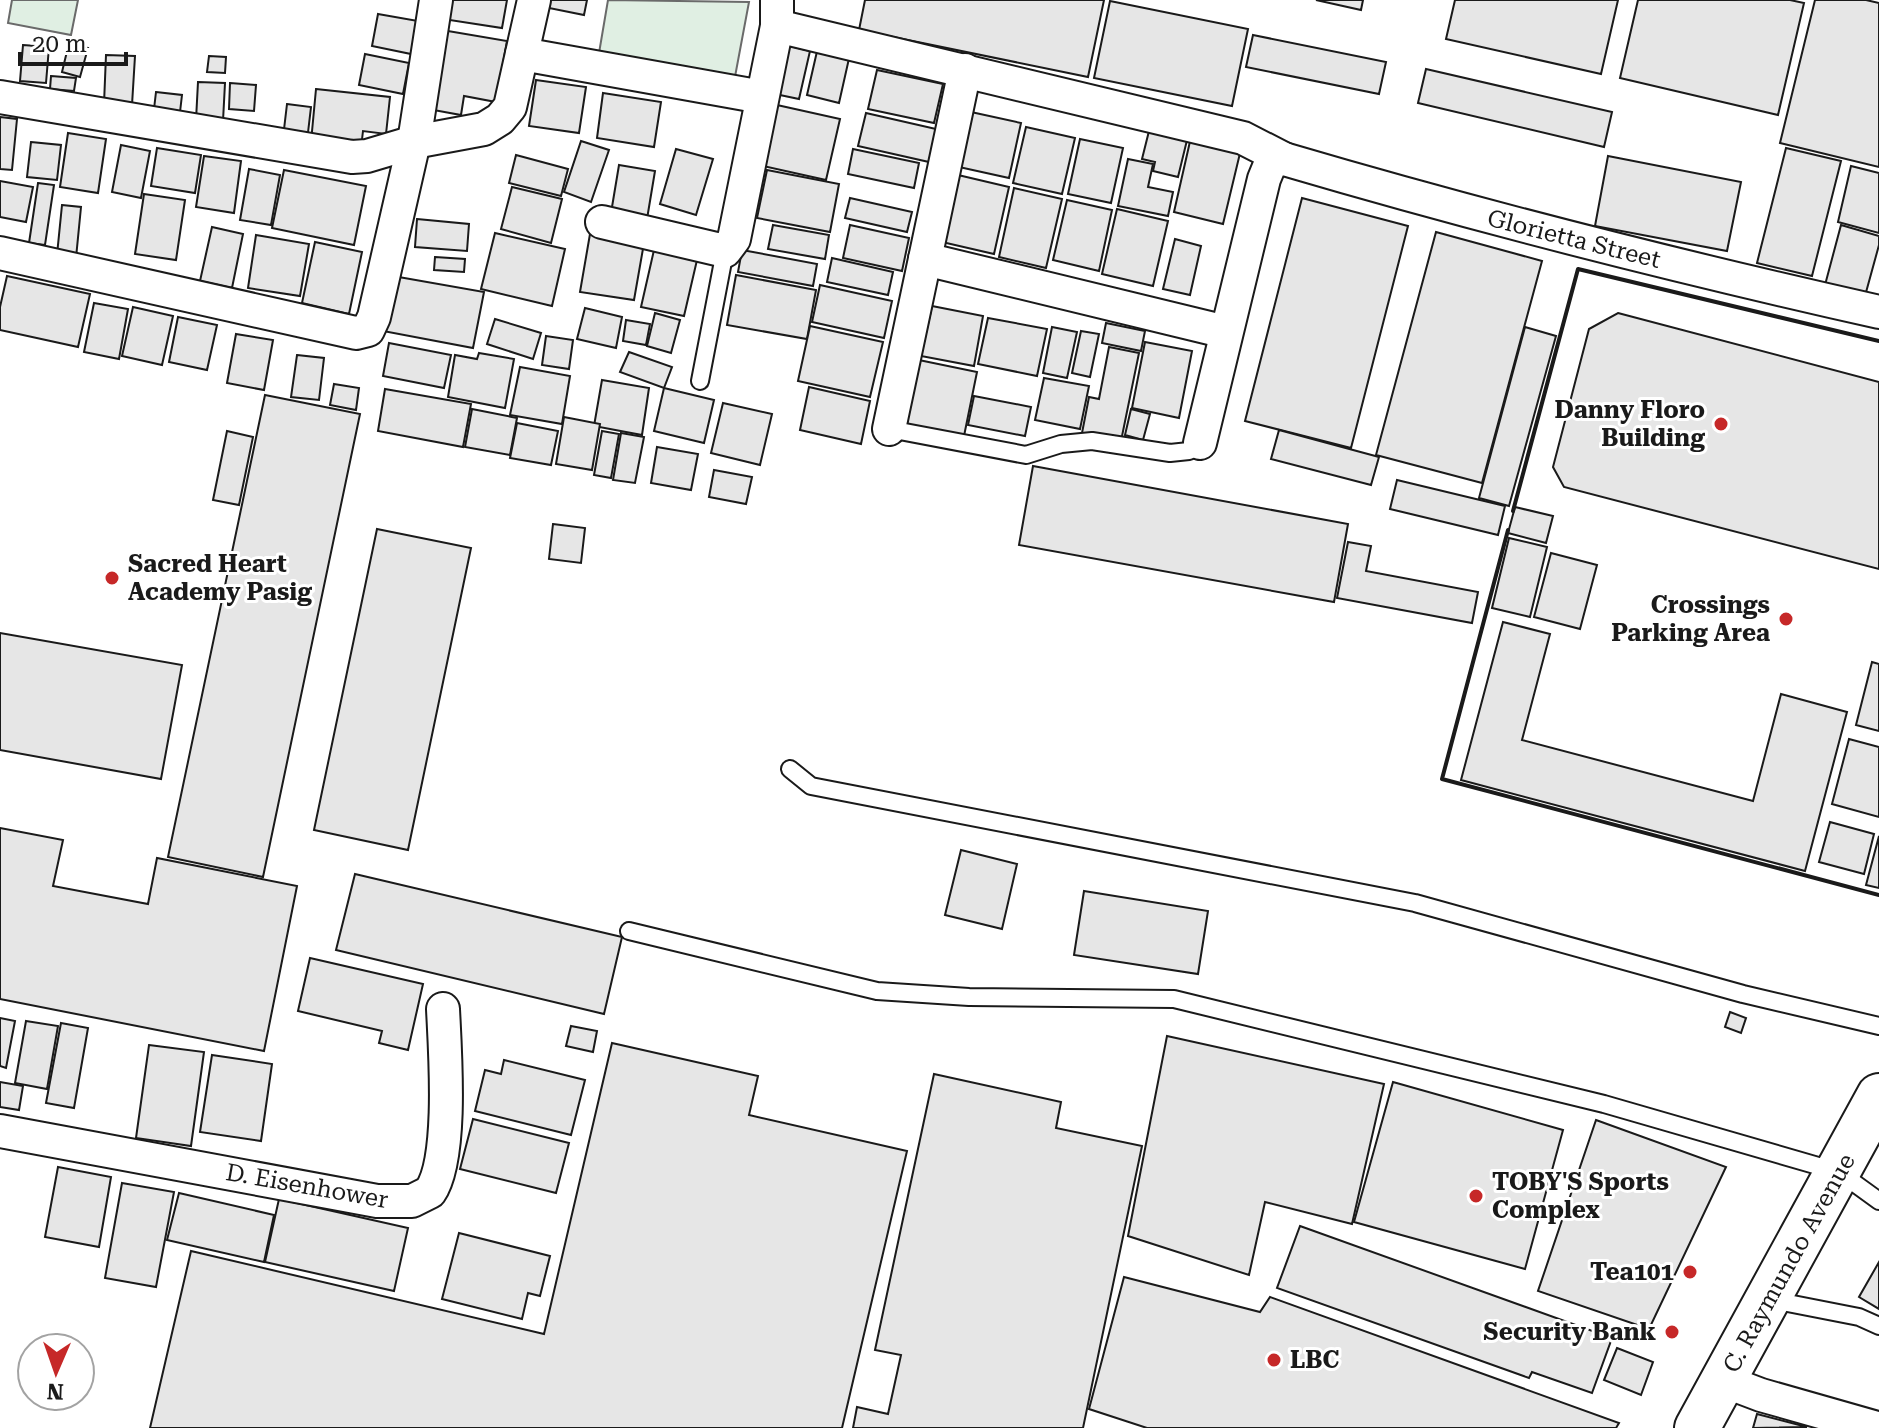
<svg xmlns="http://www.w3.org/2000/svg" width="1879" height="1428" font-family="'Roboto Serif',serif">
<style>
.green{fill:#e0efe3;stroke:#6a6a6a;stroke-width:2}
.building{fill:#e6e6e6;stroke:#1a1a1a;stroke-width:2}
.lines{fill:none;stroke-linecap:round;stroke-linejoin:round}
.lane-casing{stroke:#1a1a1a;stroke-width:20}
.street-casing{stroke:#1a1a1a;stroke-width:36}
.secondary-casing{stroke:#1a1a1a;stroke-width:48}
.lane{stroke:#fff;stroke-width:16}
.street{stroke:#fff;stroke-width:32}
.secondary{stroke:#fff;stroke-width:44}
.wall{stroke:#1a1a1a;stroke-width:4}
.poi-dot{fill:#c62828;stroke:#fff;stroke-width:3}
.labels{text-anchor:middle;stroke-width:6;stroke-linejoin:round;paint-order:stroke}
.street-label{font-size:24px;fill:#1a1a1a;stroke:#fff}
.poi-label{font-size:24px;font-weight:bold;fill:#1a1a1a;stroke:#fff;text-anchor:end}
</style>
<rect width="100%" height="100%" fill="#fff"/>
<g class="green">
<path d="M12,0h66l-7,35 -63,-12z"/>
<path d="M608,0l141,2 -15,80 -136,-23z"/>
</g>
<g class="building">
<path d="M446,0h61l-5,28 -59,-9z"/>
<path d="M550,0h37l-3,15 -35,-7z"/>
<path d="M865,0h239l-16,77 -229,-47z"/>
<path d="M1316,0h47l-2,10z"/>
<path d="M1455,0h163l-17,74 -155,-35z"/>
<path d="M1638,0h152l14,3 -26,112 -158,-37z"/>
<path d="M1815,0h51l13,3v164l-99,-24z"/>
<path d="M1110,1l138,28 -16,77 -138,-28z"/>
<path d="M378,14l40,7 -7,33 -39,-8z"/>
<path d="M442,30l65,11 -11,61 -32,-6 -3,19 -33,-6z"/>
<path d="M1253,35l133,27 -7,32 -133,-27z"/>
<path d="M69,43l19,5 -8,29 -18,-5z"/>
<path d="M23,45l26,2 -3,36 -26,-2z"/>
<path d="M786,45l24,6 -11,48 -24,-5z"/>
<path d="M818,47l32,7 -11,49 -32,-8z"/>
<path d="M365,54l44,9 -6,31 -44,-9z"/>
<path d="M106,55l29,1 -3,49 -28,-1z"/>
<path d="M209,56l17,1 -1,16 -18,-1z"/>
<path d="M1426,69l186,43 -8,35 -186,-44z"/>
<path d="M877,70l66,14 -9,39 -66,-14z"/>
<path d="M51,76l25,2 -2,13 -24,-2z"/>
<path d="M536,80l50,7 -7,46 -50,-7z"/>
<path d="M198,82l27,1 -2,38 -27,-1z"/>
<path d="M230,83l26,2 -2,26 -25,-2z"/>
<path d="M316,89l74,8 -4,37 -23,-3 -2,17 -50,-6z"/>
<path d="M156,92l26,3 -2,17 -26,-3z"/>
<path d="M603,93l58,9 -7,45 -57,-9z"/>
<path d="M287,104l24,3 -4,34 -24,-3z"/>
<path d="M777,105l63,14 -14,61 -63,-14z"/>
<path d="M971,112l50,11 -12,55 -50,-11z"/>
<path d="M866,113l70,16 -7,33 -71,-16z"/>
<path d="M0,117l17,2 -5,51 -12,-1z"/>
<path d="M1026,127l49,11 -13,56 -49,-11z"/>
<path d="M1150,127l38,9 -10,41 -25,-6 2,-9 -13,-3z"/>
<path d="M68,133l38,6 -8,54 -38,-6z"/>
<path d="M1191,137l50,12 -18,75 -49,-12z"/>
<path d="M1080,139l43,9 -12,55 -43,-9z"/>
<path d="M581,141l28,9 -18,52 -27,-10z"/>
<path d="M31,142l30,3 -4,35 -30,-3z"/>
<path d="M121,145l29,6 -9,47 -29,-6z"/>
<path d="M157,148l44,7 -6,38 -44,-7z"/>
<path d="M1786,148l55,13 -29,115 -55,-13z"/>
<path d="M676,149l37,10 -17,56 -36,-11z"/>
<path d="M853,149l66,14 -5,25 -66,-14z"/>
<path d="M516,155l52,14 -7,27 -52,-13z"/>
<path d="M204,156l37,5 -7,52 -38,-6z"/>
<path d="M1608,156l133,26 -14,69 -132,-25z"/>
<path d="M1128,159l25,5 -5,23 25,5 -5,24 -50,-10z"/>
<path d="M619,165l36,6 -8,48 -36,-6z"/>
<path d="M1851,166l28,7v60l-41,-11z"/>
<path d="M249,169l31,6 -9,50 -31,-5z"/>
<path d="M284,170l82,16 -12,59 -82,-17z"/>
<path d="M767,170l72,14 -9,48 -73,-14z"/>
<path d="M958,175l51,12 -15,67 -52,-12z"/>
<path d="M0,181l33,6 -7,35 -26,-5z"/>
<path d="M38,183l16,2 -9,60 -16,-2z"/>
<path d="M512,187l50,12 -11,44 -50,-14z"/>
<path d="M1014,188l48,11 -16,69 -47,-11z"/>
<path d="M144,194l41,6 -9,60 -41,-6z"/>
<path d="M850,198l62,14 -5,20 -62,-14z"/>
<path d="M1302,198l106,28 -57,222 -106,-27z"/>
<path d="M1067,200l45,10 -13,61 -46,-11z"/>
<path d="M62,205l19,2 -5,51 -19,-3z"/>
<path d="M1117,209l51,12 -15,65 -51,-12z"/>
<path d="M417,219l52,5 -2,27 -52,-4z"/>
<path d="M773,225l56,10 -4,24 -57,-10z"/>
<path d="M850,225l59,13 -7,33 -59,-13z"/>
<path d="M1841,225l38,11v9l-14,51 -40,-11z"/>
<path d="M212,227l31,7 -11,54 -32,-7z"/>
<path d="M1436,232l106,29 -60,222 -106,-28z"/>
<path d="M495,233l70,16 -13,57 -71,-17z"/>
<path d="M590,234l54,9 -10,57 -54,-8z"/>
<path d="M256,235l53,9 -9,52 -52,-8z"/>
<path d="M1175,239l26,7 -11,49 -27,-6z"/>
<path d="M315,242l47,10 -13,62 -47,-11z"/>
<path d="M654,250l43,10 -13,56 -43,-9z"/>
<path d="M742,250l75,14 -4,22 -75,-14z"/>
<path d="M435,257l30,2 -1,13 -30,-2z"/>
<path d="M832,258l61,14 -5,23 -61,-13z"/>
<path d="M736,275l80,15 -9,49 -80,-14z"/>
<path d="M7,276l83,18 -12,53 -78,-17v-23z"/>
<path d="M393,276l91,16 -11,56 -90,-17z"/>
<path d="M820,285l72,16 -8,37 -72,-16z"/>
<path d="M94,303l34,6 -9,50 -35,-7z"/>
<path d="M932,306l51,10 -9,50 -53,-10z"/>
<path d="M133,307l40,9 -11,49 -40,-9z"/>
<path d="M585,308l37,9 -6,31 -39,-9z"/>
<path d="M655,313l25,7 -9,33 -24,-7z"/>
<path d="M1618,313l261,69v187l-315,-82 -11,-20 36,-138z"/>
<path d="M178,317l39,8 -10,45 -38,-8z"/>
<path d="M988,318l59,11 -10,47 -59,-12z"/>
<path d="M495,319l46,14 -8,26 -46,-15z"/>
<path d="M626,320l24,4 -4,21 -23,-4z"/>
<path d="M1106,323l39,8 -4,20 -39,-8z"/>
<path d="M810,326l73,16 -13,55 -72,-16z"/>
<path d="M1052,327l25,5 -10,46 -24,-5z"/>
<path d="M1525,327l31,9 -47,170 -30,-8z"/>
<path d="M1081,331l18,3 -9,43 -18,-4z"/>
<path d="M236,334l37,6 -9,50 -37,-7z"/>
<path d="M546,336l27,4 -4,29 -27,-4z"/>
<path d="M1145,342l47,9 -13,67 -47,-10z"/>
<path d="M389,343l62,12 -7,33 -61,-12z"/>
<path d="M1109,347l30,6 -18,88 -39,-8 7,-36 10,2z"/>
<path d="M629,352l43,15 -8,21 -44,-16z"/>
<path d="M479,353l35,6 -9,49 -57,-11 7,-42 22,4z"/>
<path d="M297,355l27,3 -5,42 -28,-3z"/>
<path d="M914,359l63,13 -13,64 -63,-13z"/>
<path d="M520,367l50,9 -8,48 -52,-9z"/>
<path d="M1044,378l45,8 -9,43 -45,-9z"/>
<path d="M602,380l47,8 -7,47 -48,-9z"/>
<path d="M334,384l25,4 -3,22 -26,-5z"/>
<path d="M809,387l61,14 -9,43 -61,-14z"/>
<path d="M664,388l50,12 -10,43 -50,-12z"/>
<path d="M385,389l86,15 -8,43 -85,-16z"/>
<path d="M265,395l95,19 -97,463 -95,-20z"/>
<path d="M974,396l57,11 -6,29 -57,-11z"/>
<path d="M723,403l49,11 -12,51 -49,-12z"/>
<path d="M472,409l45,9 -7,37 -45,-8z"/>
<path d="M1131,409l19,5 -7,26 -18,-5z"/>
<path d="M564,417l36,7 -8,46 -36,-6z"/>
<path d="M517,423l41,8 -7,34 -41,-7z"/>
<path d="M1279,430l100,27 -8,28 -100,-26z"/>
<path d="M227,431l26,6 -14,68 -26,-5z"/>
<path d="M602,431l17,3 -8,44 -17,-3z"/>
<path d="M621,433l23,4 -9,46 -22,-3z"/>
<path d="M657,447l41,7 -7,36 -40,-7z"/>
<path d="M1033,466l315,58 -14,78 -315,-57z"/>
<path d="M714,470l38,7 -6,27 -37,-7z"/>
<path d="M1397,480l108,26 -7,29 -108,-26z"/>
<path d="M1515,507l38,9 -7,27 -38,-10z"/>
<path d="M553,524l32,4 -4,35 -32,-4z"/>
<path d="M377,529l94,19 -63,302 -94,-20z"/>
<path d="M1509,538l38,9 -17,70 -38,-9z"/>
<path d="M1348,542l23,4 -5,25 112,21 -6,31 -135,-25z"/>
<path d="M1551,553l46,12 -17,64 -46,-12z"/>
<path d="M1503,622l47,12 -28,106 231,61 28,-107 66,18 -42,159 -344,-91z"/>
<path d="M0,633l182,32 -21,114 -161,-29z"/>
<path d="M1872,662l7,2v67l-23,-6z"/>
<path d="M1849,739l30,8v70l-47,-13z"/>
<path d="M1830,822l44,12 -10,40 -45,-12z"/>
<path d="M0,828l63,12 -10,46 95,18 9,-46 140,28 -33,165 -264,-52z"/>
<path d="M1879,836v52l-13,-3z"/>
<path d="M961,850l56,14 -15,65 -57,-14z"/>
<path d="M355,874l267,63 -18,77 -268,-64z"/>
<path d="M1084,891l124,20 -10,63 -124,-19z"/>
<path d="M310,958l113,26 -15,66 -29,-7 3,-12 -84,-20z"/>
<path d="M1730,1012l16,6 -5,15 -16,-6z"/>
<path d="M0,1018l15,3 -9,47 -6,-2z"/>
<path d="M26,1021l32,5 -11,63 -32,-6z"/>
<path d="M61,1023l27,5 -14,80 -28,-5z"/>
<path d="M571,1026l26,5 -4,21 -27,-6z"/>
<path d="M1167,1036l217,48 -32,140 -87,-22 -16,73 -121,-39z"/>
<path d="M612,1043l146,33 -9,39 158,36 -65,277h-692l41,-177 353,83z"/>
<path d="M149,1045l55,7 -13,94 -55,-8z"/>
<path d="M212,1055l60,9 -11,77 -61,-9z"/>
<path d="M504,1060l81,20 -14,55 -96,-24 10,-41 16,4z"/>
<path d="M934,1074l127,28 -5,26 86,18 -59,282h-230l4,-21 31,7 13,-59 -26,-5z"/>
<path d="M0,1082l23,4 -4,24 -19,-3z"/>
<path d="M1393,1082l170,48 -38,139 -171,-47z"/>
<path d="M473,1119l96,24 -13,50 -96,-24z"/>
<path d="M1596,1120l130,47 -77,162 -111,-38z"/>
<path d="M58,1167l53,10 -12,70 -54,-10z"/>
<path d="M122,1183l52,9 -18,95 -51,-9z"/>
<path d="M179,1193l95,22 -10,47 -97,-22z"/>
<path d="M279,1199l129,29 -14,63 -129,-29z"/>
<path d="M1300,1226l312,112 -20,55 -60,-21 -3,6 -252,-90z"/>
<path d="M459,1233l91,23 -10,40 -12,-3 -6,26 -80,-20z"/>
<path d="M1879,1262v47l-20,-12z"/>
<path d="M1124,1277l136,35 10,-15 349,126 -3,5h-469l-58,-19z"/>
<path d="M1617,1348l36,14 -12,33 -37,-15z"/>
<path d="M1757,1414l50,13 -54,1z"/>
</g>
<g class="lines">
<g class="lane-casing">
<g id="lane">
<path d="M700,381l25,-130"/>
<path d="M889,429l137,26 35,-11 31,-3 78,12 19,-2 11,-8"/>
<path d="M790,769l21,17 604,117 328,91 136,32"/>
<path d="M629,931l248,60 92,6 205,2 430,105 235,68 40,29"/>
<path d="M1772,1300l87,17 20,9"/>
</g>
</g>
<g class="street-casing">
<g id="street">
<path d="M777,26l466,112 41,21"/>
<path d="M522,54l240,43"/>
<path d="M0,97l352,60 15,-1 47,-14 70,-13 16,-10 10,-12 24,-107"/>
<path d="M602,222l123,29 9,-12 43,-213v-26"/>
<path d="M0,253l356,80 12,-3 6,-13 40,-175 22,-142"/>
<path d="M925,259l301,73"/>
<path d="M889,429l76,-359"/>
<path d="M1200,443l64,-264 7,-17 13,-3c197,58 395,108 595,153"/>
<path d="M0,1131l377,70h35l18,-9c23,-33 15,-141 13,-183"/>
<path d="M1724,1381l37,14 116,33"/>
</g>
</g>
<g class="secondary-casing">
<path id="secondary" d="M1697,1428l182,-332"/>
</g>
<use href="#lane" class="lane"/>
<use href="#street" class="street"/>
<use href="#secondary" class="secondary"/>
<g class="wall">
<path d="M1513,511l65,-242 301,72"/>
<path d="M1508,530l-66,249 437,116"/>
</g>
</g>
<g class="poi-dot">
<circle cx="1721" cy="424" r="8"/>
<circle cx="112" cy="578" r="8"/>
<circle cx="1786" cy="619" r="8"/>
<circle cx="1476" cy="1196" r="8"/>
<circle cx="1690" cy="1272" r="8"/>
<circle cx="1672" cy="1332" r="8"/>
<circle cx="1274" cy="1360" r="8"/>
</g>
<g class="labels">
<g class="street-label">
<text transform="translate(1574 239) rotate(14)" y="8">Glorietta Street</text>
<text transform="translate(307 1186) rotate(10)" y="8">D. Eisenhower</text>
<text transform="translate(1789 1263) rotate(-61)" y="8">C. Raymundo Avenue</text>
</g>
<g class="poi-label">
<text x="1705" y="418">Danny Floro<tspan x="1705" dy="28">Building</tspan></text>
<text x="128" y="572" text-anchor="start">Sacred Heart<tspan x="128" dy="28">Academy Pasig</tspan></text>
<text x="1770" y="613">Crossings<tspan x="1770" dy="28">Parking Area</tspan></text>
<text x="1492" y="1190" text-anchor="start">TOBY'S Sports<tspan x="1492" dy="28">Complex</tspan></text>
<text x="1674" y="1280">Tea101</text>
<text x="1656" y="1340">Security Bank</text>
<text x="1290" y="1368" text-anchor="start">LBC</text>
</g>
</g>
<g transform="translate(56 1372) rotate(182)"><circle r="38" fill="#ffffff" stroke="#a3a3a3" stroke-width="2"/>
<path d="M0-6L14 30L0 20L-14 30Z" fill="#c62828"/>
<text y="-12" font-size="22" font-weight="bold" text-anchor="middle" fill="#1a1a1a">N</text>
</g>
<path d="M20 52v12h106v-12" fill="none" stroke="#1a1a1a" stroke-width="4"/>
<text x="32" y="52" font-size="24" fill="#1a1a1a" stroke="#ffffff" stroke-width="6" paint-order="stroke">20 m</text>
</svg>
